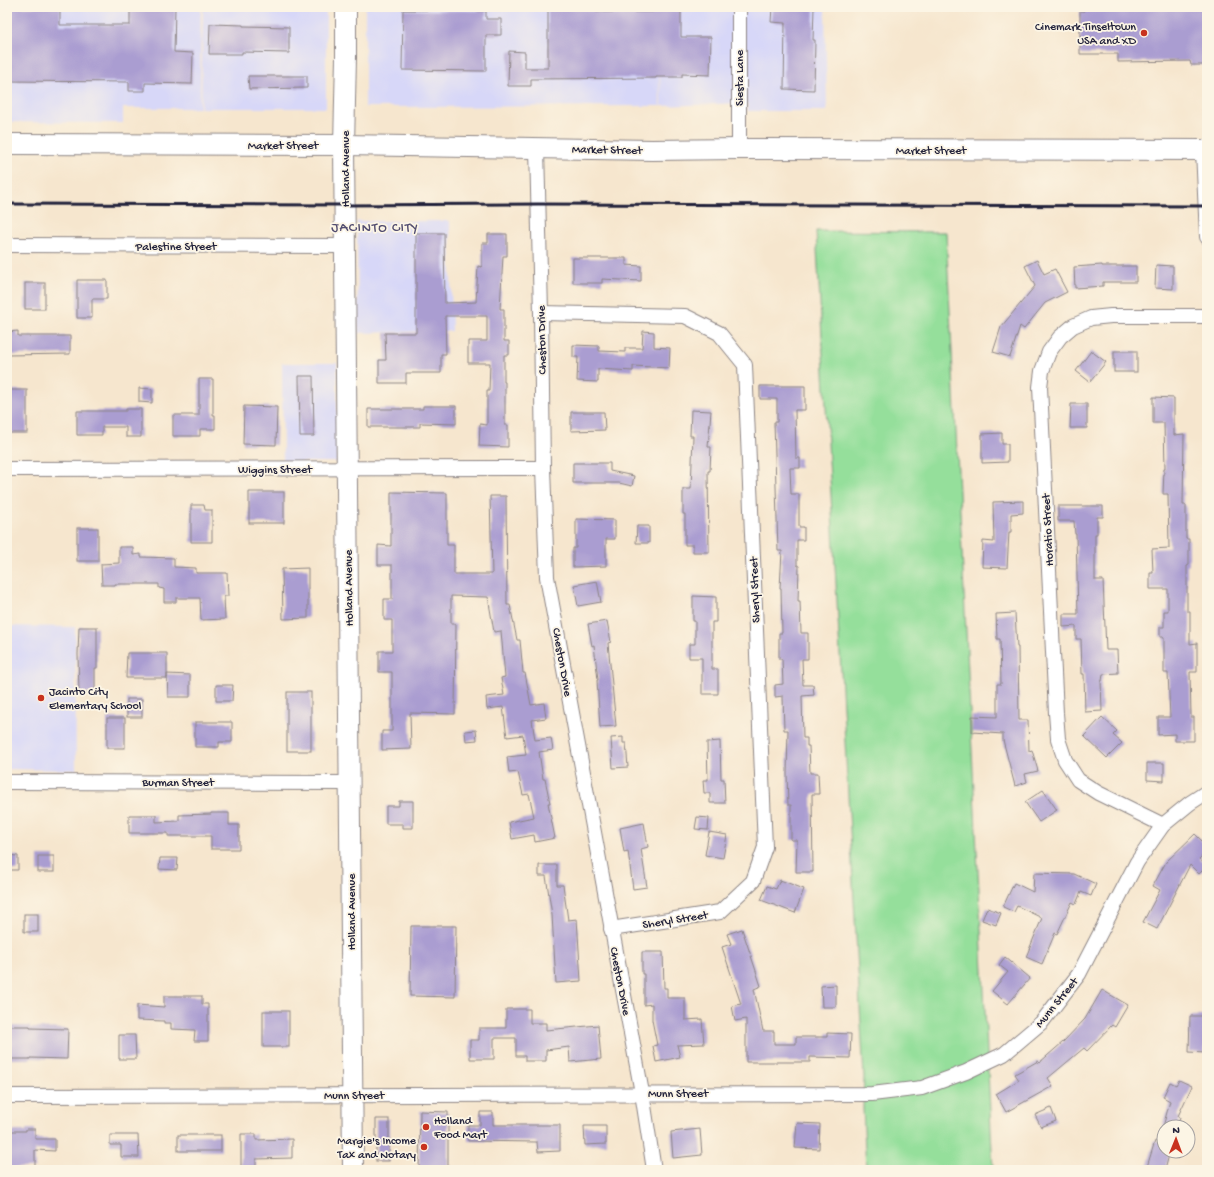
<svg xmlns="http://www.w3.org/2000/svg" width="1214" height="1177" font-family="'Gochi Hand',sans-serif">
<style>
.built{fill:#d7d7f8}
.green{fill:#95df9b;stroke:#5c806b}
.building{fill:#aa9dd1}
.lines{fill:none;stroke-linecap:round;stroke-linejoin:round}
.street-casing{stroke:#8c8484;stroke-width:16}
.secondary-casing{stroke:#8c8484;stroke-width:22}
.street{stroke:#fff;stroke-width:14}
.secondary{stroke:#fff;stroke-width:20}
.rail{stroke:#22223b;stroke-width:3}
.poi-dot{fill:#c8321e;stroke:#fcf5e5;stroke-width:1.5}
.labels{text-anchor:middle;stroke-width:3.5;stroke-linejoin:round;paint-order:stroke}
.poi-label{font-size:12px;fill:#22223b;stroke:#fcf5e5;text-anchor:end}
.street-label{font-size:12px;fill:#22223b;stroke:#fcf5e5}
.quarter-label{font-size:14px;letter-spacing:1px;fill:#524d70;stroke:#fcf5e5}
</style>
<rect width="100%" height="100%" fill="#fcf5e5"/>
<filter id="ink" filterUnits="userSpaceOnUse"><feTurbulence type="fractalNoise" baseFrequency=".025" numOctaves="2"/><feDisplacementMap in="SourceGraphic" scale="8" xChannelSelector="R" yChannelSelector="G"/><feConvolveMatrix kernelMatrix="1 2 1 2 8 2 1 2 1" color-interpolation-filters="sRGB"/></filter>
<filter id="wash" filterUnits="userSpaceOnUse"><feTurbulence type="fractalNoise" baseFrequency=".012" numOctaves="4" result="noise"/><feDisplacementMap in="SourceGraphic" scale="16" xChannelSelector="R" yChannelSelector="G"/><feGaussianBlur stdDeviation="0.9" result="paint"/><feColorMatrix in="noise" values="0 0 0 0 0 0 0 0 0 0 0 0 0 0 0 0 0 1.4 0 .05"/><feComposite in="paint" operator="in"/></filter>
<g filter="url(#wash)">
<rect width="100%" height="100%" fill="#f6e6ce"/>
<g class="built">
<path d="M7,7h194l-1,101h-77v15l-116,-1z"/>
<path d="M203,7h123v101h-125z"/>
<path d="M365,7h293l2,99 -295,1z"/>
<path d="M658,7h167l2,104h-79l-1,-8 -86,3z"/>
<path d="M357,221h93l2,110 -94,2z"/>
<path d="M282,363h55v99h-54z"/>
<path d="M7,626l68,1 1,143 -69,-1z"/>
</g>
<path class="green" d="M816,231l130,1 47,938h-127l-3,-62 1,-31z"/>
<g id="blocks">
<g class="building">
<path d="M7,7h53v18h70v-18h45l-1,45 19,1 -1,31 -47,-1v8h-16v-9l-122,-1z"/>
<path d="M548,7h48v5h57v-3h28v28h30l-1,38 -28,-1v3h-26v1l-125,1v7h-23l1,-35 16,1v16h23z"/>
<path d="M772,7h42l-1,33h2l-1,50 -30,-1 1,-66 -14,-1z"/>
<path d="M1084,7h123v58h-16l-1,-4 -72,1v-8h-38v-43h4z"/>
<path d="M403,10l83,1v8h15v16h-15v36l-84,-1z"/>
<path d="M210,24l33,1v1l46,1v26l-47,-1v2h-33z"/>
<path d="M248,76h59v12l-58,1z"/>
<path d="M416,233h28l1,70 31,-1 2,-36 4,1v-24h6v-9h19v22h-4l-3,53h4v32h5v14h-5v27h1v43h3v22l-29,-1 1,-22 7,1v-34h2l1,-28h-22v-22h19v-25h-42l1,38h-5v19h-35v10h-27v-23h7l-1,-27h31z"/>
<path d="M573,258h53v7l15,1v15l-39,-2v4h-29z"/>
<path d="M1037,260l7,14 11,-5 12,23 -22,11 -21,26 -4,-3 -10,31 -17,-5 8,-25 34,-41 -10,-20z"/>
<path d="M1102,265v1h34v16h-33v4l-28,2 -1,-21z"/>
<path d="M1156,265l17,1v23l-18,-1z"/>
<path d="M77,280h30v19h-15v19h-15z"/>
<rect x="25" y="283" width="20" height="26"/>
<path d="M18,331v5h52v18l-63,1v-23z"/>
<path d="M643,331l11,1v15l16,1 -1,20 -36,-2v5l-35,-2v13l-21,-1 1,-24h-5v-12l26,1v5l26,1v-4h17z"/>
<path d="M1091,351l15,11 -16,20 -14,-11z"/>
<rect x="1114" y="351" width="23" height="21"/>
<path d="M299,376h14l1,60h-14z"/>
<path d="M199,379h14v36h2v14h-15v7h-27v-21h26z"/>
<path d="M760,386h45v24h-10l1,48h4v10h-10l1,26h8v33h5v13h-7v25l2,1 -1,35h2l1,32h7v26h-6l1,26h10l1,10 -12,1 1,42h4v8h2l1,27h8l1,21h-7l1,78h-17l1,-32h-6v-35h-3l-1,-31 1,-44h-4l-1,-34 -8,1v-12l8,-1 -1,-25h-3v-26h3l-1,-45h-1l2,-37h-4l-4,-129h3v-23h-17z"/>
<path d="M139,388l13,1v14l-13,-1z"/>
<rect x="7" y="390" width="20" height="43"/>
<path d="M1153,397l21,1v37l10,-1 -1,71h3v34h3v26l-2,1v45h3v33l7,-1v29h-7l1,45h3v24h-19v-7l-17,1v-18h12l-2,-44h-4v-36h-4v-10h4v-16h4v-22h-18v-16h3l-1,-24 17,-1 -1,-54h-5l1,-25h1l-1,-46h-11z"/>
<path d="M1071,404h16v24h-17z"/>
<path d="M244,406l33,1 -1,38 -33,-1z"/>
<path d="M423,406h33v18l-36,-1v4h-52v-18h55z"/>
<path d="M126,409h15v28h-15v-10h-24v8h-25v-24h49z"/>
<path d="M691,410l20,1 -3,36h3l-1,24h-2l1,81h-16v-7h-8v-31h-2v-25h8l2,-53h-3z"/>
<path d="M571,412h33l1,18 -34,1z"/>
<path d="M1002,433v11h6v18l-26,1v-29z"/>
<path d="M573,463h37v8l24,5 -2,10 -13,-3h-46z"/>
<rect x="249" y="492" width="35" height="31"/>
<path d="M391,492l56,1v52h7v29h38l-2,-78h16l1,109h3l7,35h3l3,33h2l6,32 13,-2 2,15 -14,2 3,20 16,-2 2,12 -14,2 4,27h2l5,24h-2l7,35 -20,4 -1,-7 -22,4 -3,-17 25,-5 -5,-23 -6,1 -5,-23 -9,1 -2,-16 19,-2 -3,-20 -16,2 -4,-30 -16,2 -1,-12 18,-2 -3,-17 4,-1 -4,-46 -7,1 -6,-35 -37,-1v28h5l-1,90 -45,-1 1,36 -29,1v-19h10v-59h-13v-21h13v-31h-8v-21h8v-34h-14v-20l13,1z"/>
<path d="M1023,501v12l-12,1v18h-2l-2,36 -25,-1 1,-26 11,1 -1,-40z"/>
<path d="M191,505h13l1,5h7v32h-21z"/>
<path d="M1058,506h45v11h-6v17h-2v46h8l3,70h11l1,23 -15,1 -1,7h-1l1,30 -17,1 -1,-38h-2l-1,-35h-5v-13l-13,1v-13h15l-2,-80h-1l-1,-13h-16z"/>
<path d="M576,519l39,1v19h-9v27l-33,1v-19h3z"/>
<path d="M637,526h12v17h-13z"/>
<rect x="77" y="528" width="21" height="33"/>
<path d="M119,547h14v8l8,-1v3l33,1v9l22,1v5h31l1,23h-4l1,23 -24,1 -1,-22h-24v4h-12v-13l-5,-1v-4h-44v1h-13l-1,-21 18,-1z"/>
<path d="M308,568v50l-25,1 -1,-50z"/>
<path d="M597,581l4,21 -23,4 -4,-21z"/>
<path d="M693,596l23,1v25h-4v47h6v25h-16v-36h-13v-14h6v-23h-2z"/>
<path d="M1015,613l2,34h1l1,73h9l1,31 3,-1 6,21 -13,3 2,8 -12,4 -12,-46v-6l-31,-2v-16l25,1v-33h4l-1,-45h-3l-1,-25z"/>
<path d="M607,621l4,21 -3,1 8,83 -16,1 -3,-47h1l-4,-35 -2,1 -4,-22z"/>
<path d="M79,627h18v41h-2v25h-16l-1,-39z"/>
<path d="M127,653h40v25h-41z"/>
<path d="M167,674l23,1v22h-22z"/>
<path d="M216,685h17l-1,16h-16z"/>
<rect x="287" y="692" width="24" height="59"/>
<rect x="127" y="699" width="15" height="18"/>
<path d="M1102,717l15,14 -4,4 9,8 -15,15 -23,-22z"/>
<rect x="107" y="718" width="18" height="30"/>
<path d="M195,722h37v20h-13v5h-24z"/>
<path d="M476,730l1,10 -11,1 -1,-10z"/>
<path d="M623,737v6h3l2,24 -15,1 -2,-30z"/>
<path d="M720,741l1,38h3l1,24h-15v-10h-6l-1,-13h5l-1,-38z"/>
<path d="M1147,763h17v18l-17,-1z"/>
<path d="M1043,790l14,20 -18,12 -14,-20z"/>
<path d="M399,801h14v27h-10v-4h-17v-18h13z"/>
<path d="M211,813h18v12h10v24h-28v-13h-43v-3h-39v-18h27v7l23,-1v-6l32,-1z"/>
<path d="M697,817l12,1 -1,12 -13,-1z"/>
<path d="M644,823l4,24 -7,2 6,38 -14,2 -5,-38 -4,1 -4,-24z"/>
<path d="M709,832l18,3 -4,23 -18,-3z"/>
<path d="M1195,834l12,12v5l-8,8 8,7 -8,8 -9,-9 -33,64 -14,-7 17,-32 -7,-4 13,-24z"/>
<path d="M7,855l11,1v14h-11z"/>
<rect x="38" y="856" width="16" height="16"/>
<path d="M160,858h18l-1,12 -18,-1z"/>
<path d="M539,865h18v20h6l5,35 9,-1 4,62 -25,2 -4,-68 -6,-39h-7z"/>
<path d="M1034,873l40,1 22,10 -5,12 -10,-4 -5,12 -4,-2 -15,32 -2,-1 -13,31 -16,-7 16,-39 -25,-12 -3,6 -11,-5 11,-24 19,9z"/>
<path d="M780,880l24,9 -9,24 -34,-13 6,-14 9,3z"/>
<path d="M987,908l14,5 -5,12 -14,-5z"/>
<rect x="24" y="914" width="14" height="18"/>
<path d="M411,926h45l-1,71 -45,-1z"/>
<path d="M742,929l19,57 -7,3 9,42h11v13h22v-7h31v-4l24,1 -1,24 -40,-1v5h-64v-43l-11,2 -3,-15 9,-2 -19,-57 9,-3 -4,-10z"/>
<path d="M642,952h21l1,36h3v10h18v22l17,-1 2,25 -27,1 3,12 -24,5 -3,-16 4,-1 -5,-25v-16l-8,1v-31h-2z"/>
<path d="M1005,957l25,21 -22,26 -16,-13 16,-19 -9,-7z"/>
<path d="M836,985v22h-14l-1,-21z"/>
<path d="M1102,990l26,15 -13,22 -3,-2 -25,26 -3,-3 -36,30 5,8 -47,26 -10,-18 23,-14 -4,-6 23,-13 1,2 24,-21 22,-23z"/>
<path d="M164,996h38v8h6v37h-14l1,-11 -24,-1v-6h-7v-2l-27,-1v-15l27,2z"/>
<path d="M506,1009h24v14h16v7l52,-5 3,34 -31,3 -1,-15 -23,3v11h-21v-5h-9v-18h-22v21h-24v-19h9v-12h27z"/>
<rect x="263" y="1011" width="26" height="36"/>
<path d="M1190,1016h16l-1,37 -16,-1z"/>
<path d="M7,1026h23v2l38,1 -1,30 -37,-1v1h-23z"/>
<path d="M119,1035h16l1,24h-17z"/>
<path d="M1179,1080l13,6 -14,30 2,1 -3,10h-14l7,-26 -7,-4 7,-15 6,3z"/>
<path d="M1051,1108l5,13 -15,6 -6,-12z"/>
<path d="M420,1111l28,1v58h-29z"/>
<path d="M480,1112h13v13h67v26l-22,1 -1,-10 -69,-1v-16h12z"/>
<rect x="376" y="1119" width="13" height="42"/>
<path d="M797,1123l23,1 -1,25 -24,-1z"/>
<path d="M584,1126h22v18l-21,1z"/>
<path d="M26,1129h9v10h20v12l-20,-1v18h-28v-37h19z"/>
<path d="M700,1129l2,26 -29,3 -2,-26z"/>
<path d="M241,1134h15v6l36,-1v19l-36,1v11h-15z"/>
<path d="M110,1135h28l1,22h-18v-12h-11z"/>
<rect x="178" y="1135" width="43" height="16"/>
<path d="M1155,1141l9,3v7h6l-5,19h-19z"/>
</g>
</g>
</g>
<g filter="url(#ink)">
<use href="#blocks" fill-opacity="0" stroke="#8c8484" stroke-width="1"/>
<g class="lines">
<g class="street-casing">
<g id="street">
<path d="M739,7v142"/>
<path d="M537,148l4,165 2,155 4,109 95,516 12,77"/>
<path d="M1203,150l4,87"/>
<path d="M7,245l338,1"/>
<path d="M541,313l144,3 34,17 26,32 20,482 -12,34 -33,31 -109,17"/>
<path d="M7,469l536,-1"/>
<path d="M7,782l343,1"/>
<path d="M1163,825l-65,-32 -20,-13 -13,-20 -7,-21 -2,-26 -16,-326 2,-16 7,-19 11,-15 13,-11 18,-8 20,-2h96"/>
<path d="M7,1096l865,-2 50,-6 44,-16 38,-18 38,-32 37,-48 58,-112 26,-37 27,-22 17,-11"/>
</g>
</g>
<g class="secondary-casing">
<g id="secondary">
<path d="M346,7v50l-2,88 9,1025"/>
<path d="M7,144l337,1 308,5 87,-1 468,1"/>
</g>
</g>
<use href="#street" class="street"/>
<use href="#secondary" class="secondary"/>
<path class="rail" d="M7,204l338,1 193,-1 669,2"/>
</g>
</g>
<g class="poi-dot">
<circle cx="1144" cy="33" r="4"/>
<circle cx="41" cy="698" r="4"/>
<circle cx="426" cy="1127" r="4"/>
<circle cx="424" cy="1147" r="4"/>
</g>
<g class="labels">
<g class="poi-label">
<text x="1136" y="30">Cinemark Tinseltown<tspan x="1136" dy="14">USA and XD</tspan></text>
<text x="49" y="695" text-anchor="start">Jacinto City<tspan x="49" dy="14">Elementary School</tspan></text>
<text x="434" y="1124" text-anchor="start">Holland<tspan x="434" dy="14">Food Mart</tspan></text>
<text x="416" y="1144">Margie's Income<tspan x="416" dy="14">Tax and Notary</tspan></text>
</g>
<g class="street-label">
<text transform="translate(739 78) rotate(-90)" y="4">Siesta Lane</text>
<text x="283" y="149">Market Street</text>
<text transform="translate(607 149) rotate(1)" y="4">Market Street</text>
<text x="931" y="154">Market Street</text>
<text transform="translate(345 169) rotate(-90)" y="4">Holland Avenue</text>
<text x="176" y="250">Palestine Street</text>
<text transform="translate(541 340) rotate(-91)" y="4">Cheston Drive</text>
<text x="275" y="473">Wiggins Street</text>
<text transform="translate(1047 530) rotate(-93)" y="4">Horatio Street</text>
<text transform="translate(348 588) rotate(-91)" y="4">Holland Avenue</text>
<text transform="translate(754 590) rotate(-92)" y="4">Sheryl Street</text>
<text transform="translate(563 662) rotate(80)" y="4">Cheston Drive</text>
<text x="178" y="786">Burman Street</text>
<text transform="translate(351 912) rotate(-90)" y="4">Holland Avenue</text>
<text transform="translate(675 919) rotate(-9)" y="4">Sheryl Street</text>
<text transform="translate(621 981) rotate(79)" y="4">Cheston Drive</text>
<text transform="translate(1056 1002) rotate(-51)" y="4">Munn Street</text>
<text x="678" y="1097">Munn Street</text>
<text x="354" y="1099">Munn Street</text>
</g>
<g class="quarter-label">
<text x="375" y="231">JACINTO CITY</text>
</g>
</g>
<rect width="1214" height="1177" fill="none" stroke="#fcf5e5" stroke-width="24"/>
<g transform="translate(1176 1139) rotate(1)"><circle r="19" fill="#fcf5e5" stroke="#a5a1a1"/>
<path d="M0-3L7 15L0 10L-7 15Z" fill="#c8321e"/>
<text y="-6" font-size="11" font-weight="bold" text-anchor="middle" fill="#22223b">N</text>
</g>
</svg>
